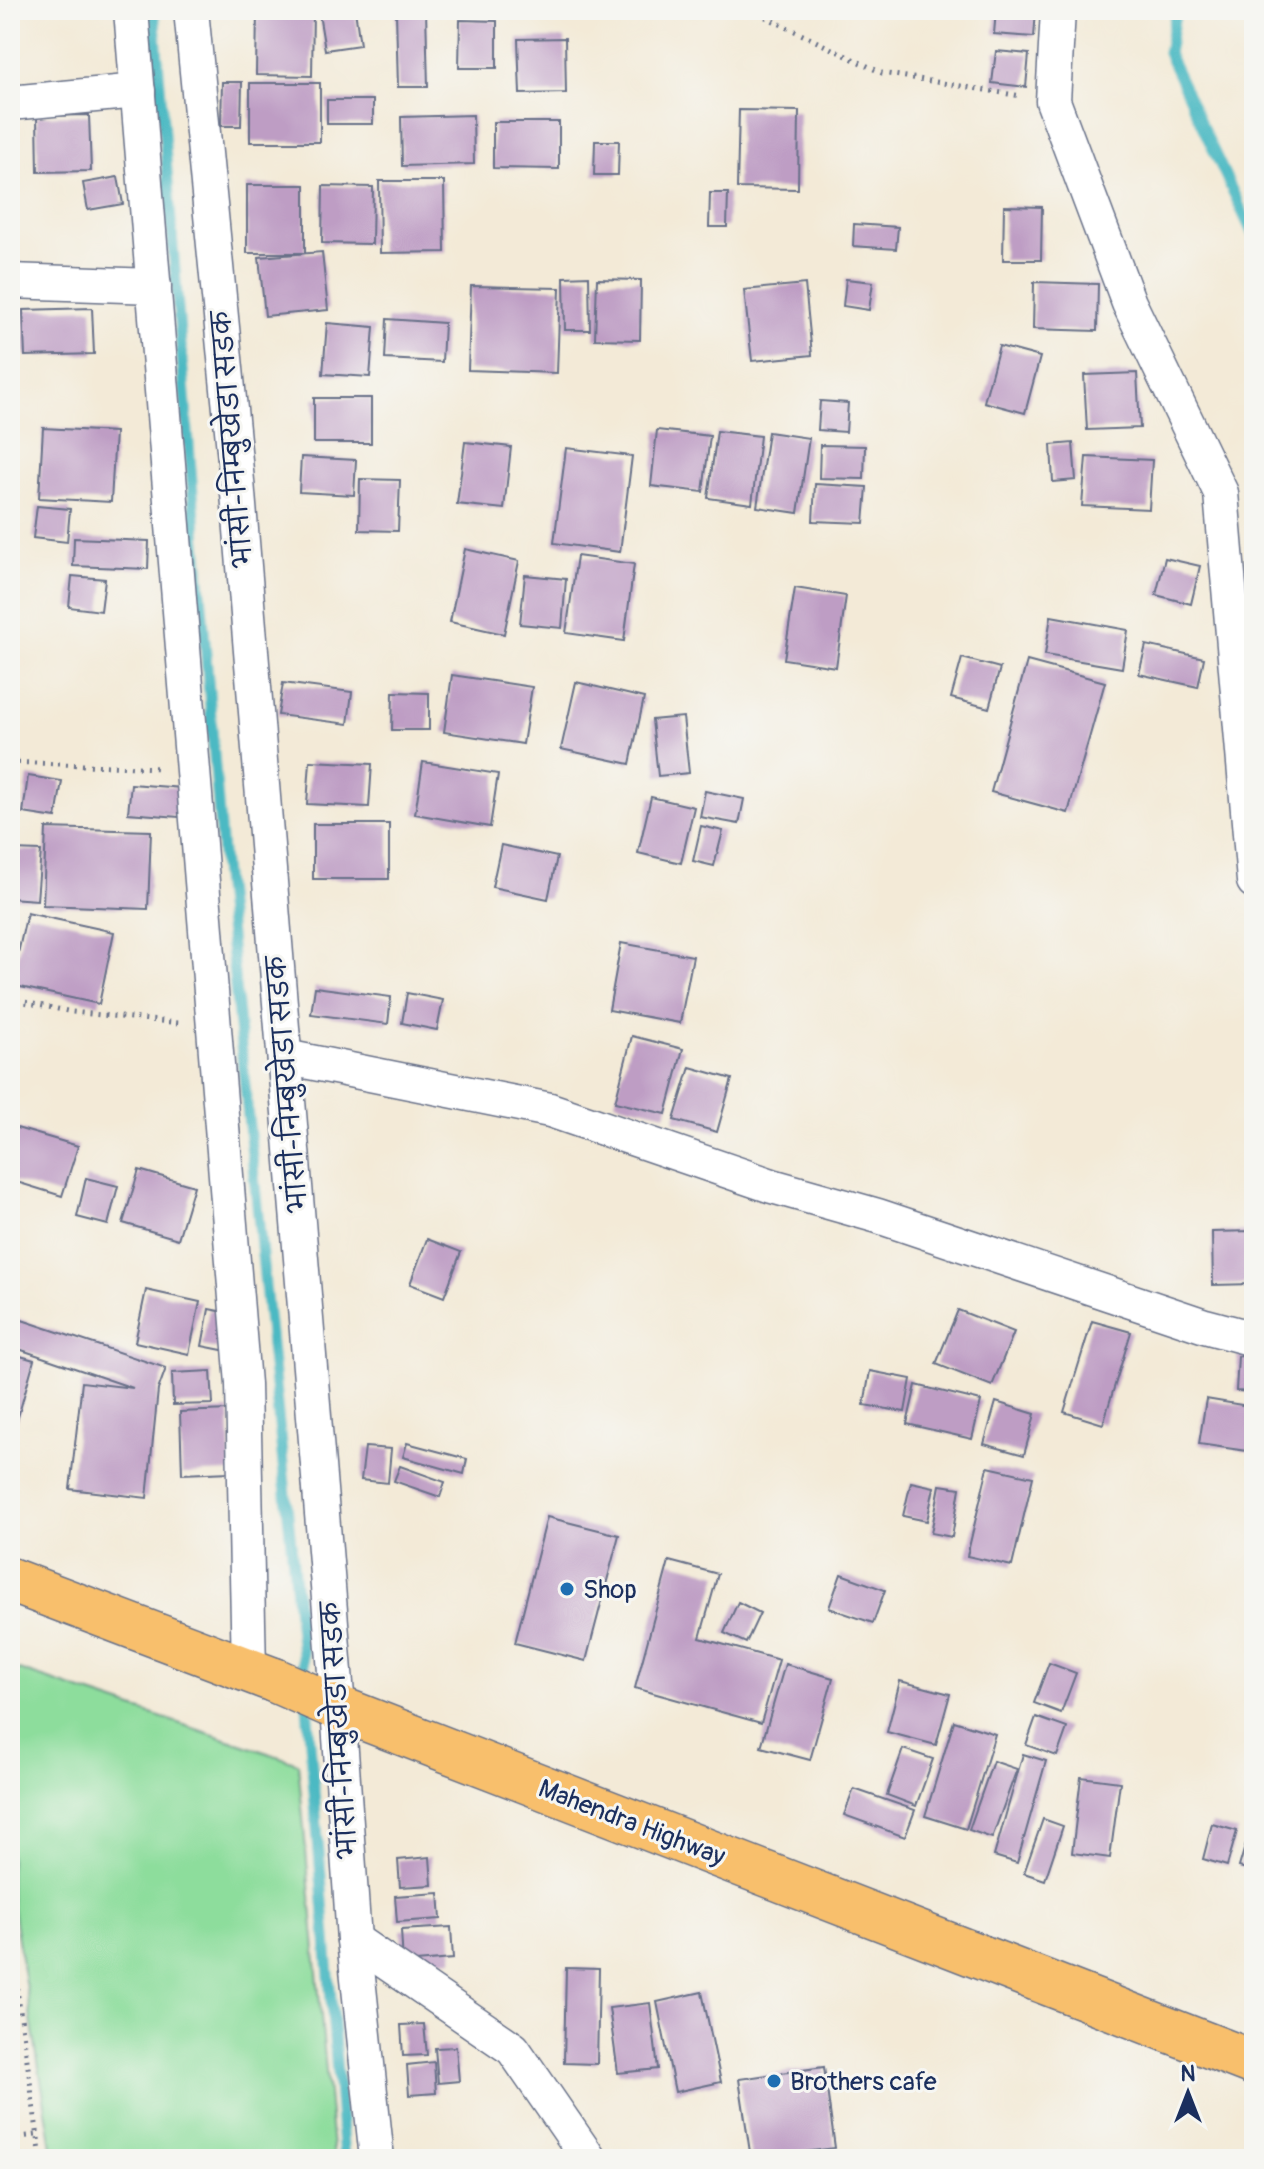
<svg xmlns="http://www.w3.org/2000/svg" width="1264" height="2169" font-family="Pangolin,'Playpen Sans Deva',sans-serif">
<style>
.green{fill:#8ddd9c;stroke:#54867d;stroke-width:2}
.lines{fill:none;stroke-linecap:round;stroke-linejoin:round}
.stream{stroke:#4bb9c3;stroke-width:11}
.building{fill:#be9dc4}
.minor-casing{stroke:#677088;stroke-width:37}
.major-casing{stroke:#677088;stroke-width:47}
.highway-casing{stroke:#677088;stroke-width:47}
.path{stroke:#677088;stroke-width:5;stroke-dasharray:2 6;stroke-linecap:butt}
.minor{stroke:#fff;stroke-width:34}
.major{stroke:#f8bf6c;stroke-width:44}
.highway{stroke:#f8bf6c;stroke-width:44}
.poi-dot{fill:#1f6fb2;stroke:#f6f6f2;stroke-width:3}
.labels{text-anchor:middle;stroke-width:6;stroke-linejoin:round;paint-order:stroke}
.street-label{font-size:26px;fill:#1b2f5e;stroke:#f6f6f2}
.poi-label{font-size:26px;fill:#1b2f5e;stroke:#f6f6f2;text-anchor:start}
</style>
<rect width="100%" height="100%" fill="#f6f6f2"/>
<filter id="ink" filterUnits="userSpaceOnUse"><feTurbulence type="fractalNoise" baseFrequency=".0125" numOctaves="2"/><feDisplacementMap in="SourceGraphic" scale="16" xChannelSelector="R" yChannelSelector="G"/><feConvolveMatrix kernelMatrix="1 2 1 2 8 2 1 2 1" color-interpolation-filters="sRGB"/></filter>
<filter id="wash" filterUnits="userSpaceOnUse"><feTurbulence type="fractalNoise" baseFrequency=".006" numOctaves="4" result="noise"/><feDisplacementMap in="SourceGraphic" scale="32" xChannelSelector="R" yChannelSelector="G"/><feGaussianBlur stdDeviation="1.8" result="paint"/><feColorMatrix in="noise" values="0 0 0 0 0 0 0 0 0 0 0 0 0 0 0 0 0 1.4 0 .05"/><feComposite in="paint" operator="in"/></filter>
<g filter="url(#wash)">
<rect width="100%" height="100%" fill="#f3ead7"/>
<path class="green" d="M10,1667l288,96 36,396h-280l-44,-268z"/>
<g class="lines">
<g class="stream">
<path d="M154,10l69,856 82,818"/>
<path d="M1176,10l-8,43 86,184"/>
<path d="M307,1705l37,454"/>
</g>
</g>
<g id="blocks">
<g class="building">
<path d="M257,10h56l-1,66 -56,-1z"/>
<path d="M355,10l5,35 -35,5 -6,-36z"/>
<path d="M996,10h40l-2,27 -40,-3z"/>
<path d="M426,11l2,76h-30l-2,-75z"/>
<path d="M460,20l37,1v47h-38z"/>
<path d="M565,38l1,55 -46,1 -2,-55z"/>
<path d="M996,51l33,3 -3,33 -34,-4z"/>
<path d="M222,82h20l-1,44h-20z"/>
<rect x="250" y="83" width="70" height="59"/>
<rect x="327" y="100" width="46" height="24"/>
<path d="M739,110l60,1 -1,78 -61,-1z"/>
<path d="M89,115l2,56 -53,1 -1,-56z"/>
<path d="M473,115l1,49 -72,2 -1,-49z"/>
<path d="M493,122h66v47l-66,-1z"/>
<path d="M595,141h24l-1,34h-24z"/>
<path d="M118,177l5,27 -35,6 -5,-27z"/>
<path d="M379,181h65l1,71 -65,1z"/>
<rect x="247" y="185" width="58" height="68"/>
<path d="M323,186l50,1 -1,57 -50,-1z"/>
<path d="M710,193h18l-1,34h-18z"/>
<path d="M1004,206l38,1 -1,53h-38z"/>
<path d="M854,224l44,3 -2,22 -43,-3z"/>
<path d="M322,252l6,58 -63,6 -6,-59z"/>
<path d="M589,276l1,54h-25l-1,-53z"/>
<path d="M597,279l44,1 -1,60 -45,-1z"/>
<path d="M846,279l27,3 -4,28 -26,-4z"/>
<path d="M1034,282l64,2 -1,47 -64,-2z"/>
<path d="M805,284l7,71 -60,6 -8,-71z"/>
<path d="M471,286l89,2 -3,85 -89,-3z"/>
<path d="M92,308l2,46 -69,2 -2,-46z"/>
<path d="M387,319l57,4 -2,39 -57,-3z"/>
<path d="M327,323l47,4 -4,50 -47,-3z"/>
<path d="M999,346l41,11 -15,56 -41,-11z"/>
<path d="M1137,373l3,55 -53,2 -3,-55z"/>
<rect x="314" y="398" width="57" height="45"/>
<path d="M820,401l28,2 -2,29 -28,-2z"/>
<path d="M43,428l72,4 -4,70 -72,-4z"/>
<path d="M657,430l53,6 -7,56 -52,-6z"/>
<path d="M717,431l43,5 -8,68 -44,-6z"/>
<path d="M768,432l41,6 -11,75 -41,-6z"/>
<path d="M465,442l46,5 -7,62 -47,-5z"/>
<path d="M1073,443l3,37 -23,2 -2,-37z"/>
<path d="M820,445l45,1 -1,33 -45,-1z"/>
<path d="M566,448l66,8 -12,96 -66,-9z"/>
<path d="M301,457l55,3 -2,35 -55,-3z"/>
<path d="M1086,457l66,3 -3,49 -67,-3z"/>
<path d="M360,479l40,1 -2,51 -39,-1z"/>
<path d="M815,484l52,3 -3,36 -51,-2z"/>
<path d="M37,506l33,3 -3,33 -34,-4z"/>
<path d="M74,538l75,3 -1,28 -75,-3z"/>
<path d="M465,549l54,12 -15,73 -54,-12z"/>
<path d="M577,556l57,8 -10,77 -58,-8z"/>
<path d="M1165,558l35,8 -9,38 -35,-9z"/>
<path d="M525,575l41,4 -4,49 -42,-4z"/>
<path d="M72,576l33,3 -4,32 -32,-4z"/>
<path d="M795,588l51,8 -10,71 -52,-8z"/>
<path d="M1051,616l77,14 -6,38 -77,-13z"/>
<path d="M1146,645l58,13 -6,29 -59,-13z"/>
<path d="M962,658l38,10 -11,40 -38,-10z"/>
<path d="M1027,661l78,21 -37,131 -77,-21z"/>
<path d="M452,675l80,12 -9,57 -79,-12z"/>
<path d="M576,682l68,16 -14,66 -69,-15z"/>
<path d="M283,683l69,9 -4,32 -70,-9z"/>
<path d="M393,692l36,1v37h-37z"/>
<path d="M683,717l6,56 -31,3 -6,-56z"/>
<path d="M310,761l62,3 -3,43 -62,-3z"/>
<path d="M423,762l75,12 -8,53 -75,-13z"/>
<path d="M28,776l34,5 -6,37 -33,-5z"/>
<path d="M131,784l51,4 -3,29 -51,-4z"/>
<path d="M705,791l39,8 -5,25 -39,-7z"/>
<path d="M651,797l43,10 -13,56 -43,-10z"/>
<rect x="313" y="824" width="76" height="55"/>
<path d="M701,826l22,5 -9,35 -21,-5z"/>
<path d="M46,828l105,3 -3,78 -105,-4z"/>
<path d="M501,845l56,12 -9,42 -56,-12z"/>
<path d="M13,850l28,1 -4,49 -27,-2z"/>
<path d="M27,913l87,19 -15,72 -88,-19z"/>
<path d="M621,943l72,13 -13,67 -71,-13z"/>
<path d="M315,987l76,10 -3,27 -77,-10z"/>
<path d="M407,993l36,7 -6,30 -35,-7z"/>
<path d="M632,1036l51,13 -17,65 -51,-12z"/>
<path d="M690,1067l42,12 -15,53 -43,-12z"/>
<path d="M10,1126l68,20 -16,50 -52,-16z"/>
<path d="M139,1170l55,16 -16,53 -55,-16z"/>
<path d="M86,1178l32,8 -10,39 -31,-8z"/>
<path d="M1254,1231v53l-41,1 -1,-53z"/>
<path d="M427,1239l34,13 -17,45 -34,-13z"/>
<path d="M146,1290l54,12 -11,52 -54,-12z"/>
<path d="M209,1309l25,5 -7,37 -25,-5z"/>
<path d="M958,1310l56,22 -22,54 -56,-22z"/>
<path d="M10,1316l156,52 -8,22 -11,108 -77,-9 12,-107 51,6 -123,-42z"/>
<path d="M1092,1321l39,11 -28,92 -39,-12z"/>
<path d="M10,1353l24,7 -23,82h-1z"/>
<path d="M1238,1356l16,1v35l-18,-1z"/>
<path d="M211,1371l2,33 -40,1 -1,-32z"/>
<path d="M870,1371l41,8 -6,33 -41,-7z"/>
<path d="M916,1385l65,16 -9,38 -65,-15z"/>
<path d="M1206,1399l48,8v45l-55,-8z"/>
<path d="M996,1402l39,12 -11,41 -40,-11z"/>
<path d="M229,1410l2,62 -49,2 -2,-62z"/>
<path d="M407,1443l60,16 -3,15 -61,-17z"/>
<path d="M365,1447l26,2 -3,34 -27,-3z"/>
<path d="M400,1466l45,16 -5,15 -46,-16z"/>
<path d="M988,1467l45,10 -21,89 -45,-10z"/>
<path d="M911,1482l23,5 -7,34 -24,-5z"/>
<path d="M940,1485l20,3 -8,49 -21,-4z"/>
<path d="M547,1517l72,18 -33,126 -71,-18z"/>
<path d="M669,1561l49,13 -18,64 79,22 -18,63 -126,-35z"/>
<path d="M841,1574l44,16 -12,33 -44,-15z"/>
<path d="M738,1602l22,11 -14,30 -22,-10z"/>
<path d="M1049,1663l27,10 -15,40 -27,-10z"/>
<path d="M785,1664l48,14 -23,82 -49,-13z"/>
<path d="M900,1681l50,13 -14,51 -49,-13z"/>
<path d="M1036,1717l31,11 -10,28 -31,-11z"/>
<path d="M954,1721l41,13 -29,95 -41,-13z"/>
<path d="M903,1749l30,10 -17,47 -29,-11z"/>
<path d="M1023,1754l23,7 -29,102 -23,-7z"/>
<path d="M993,1761l24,8 -25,69 -23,-8z"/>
<path d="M1081,1777l39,5 -10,76 -38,-5z"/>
<path d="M854,1789l61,21 -10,27 -61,-22z"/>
<path d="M1254,1816v55l-15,-4z"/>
<path d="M1043,1819l20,7 -18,54 -21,-7z"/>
<path d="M1212,1824l25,7 -10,35 -24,-7z"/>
<path d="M430,1857l2,28 -32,2 -2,-27z"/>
<path d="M439,1893l2,26 -44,3 -2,-26z"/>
<path d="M451,1927l2,32 -50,4 -2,-33z"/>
<path d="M566,1968l33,1 -2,95 -33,-1z"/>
<path d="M702,1992l19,90 -46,10 -18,-90z"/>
<path d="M650,2003l8,66 -40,4 -9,-65z"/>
<path d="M424,2024l3,31 -24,1 -2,-31z"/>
<path d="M456,2047l3,34 -21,2 -3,-35z"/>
<path d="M434,2062l2,31 -27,2 -2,-30z"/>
<path d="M824,2067l11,81 -84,11 -12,-80z"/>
</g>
</g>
</g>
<g filter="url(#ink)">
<use href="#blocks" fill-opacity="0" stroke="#677088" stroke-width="2"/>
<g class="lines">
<g class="minor-casing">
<g id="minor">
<path d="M131,10l112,1374 6,287"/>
<path d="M191,10l46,471 101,1227 16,232 23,219"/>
<path d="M1058,10l-5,91 76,202 92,190 33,388"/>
<path d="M10,103l128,-12"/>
<path d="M10,281l144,5"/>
<path d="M285,1057l265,53 222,76 106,30 327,110 49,13"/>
<path d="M354,1940l159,109 76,110"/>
</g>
</g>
<g class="major-casing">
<path id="major" d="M10,1580l264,100"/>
</g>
<g class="highway-casing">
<path id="highway" d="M274,1680l64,28 916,355"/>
</g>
<g class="path">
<path d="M751,10l131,63 139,23"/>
<path d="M10,762l150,6"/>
<path d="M10,999l62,13 107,11"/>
<path d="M10,1940l31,219"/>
<path d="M10,2138l27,-3"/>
</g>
<use href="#minor" class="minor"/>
<use href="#major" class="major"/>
<use href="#highway" class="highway"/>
</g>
</g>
<g class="poi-dot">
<circle cx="567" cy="1589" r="8"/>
<circle cx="774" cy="2081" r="8"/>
</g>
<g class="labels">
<g class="street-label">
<text transform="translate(232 439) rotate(-95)" y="9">भांसी-निम्बुखेडा सडक</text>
<text transform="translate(287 1084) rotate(-95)" y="9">भांसी-निम्बुखेडा सडक</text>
<text transform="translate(339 1730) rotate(-94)" y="9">भांसी-निम्बुखेडा सडक</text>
<text transform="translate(632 1822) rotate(21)" y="9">Mahendra Highway</text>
</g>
<g class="poi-label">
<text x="583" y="1598">Shop</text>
<text x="790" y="2090">Brothers cafe</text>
</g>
</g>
<rect width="1264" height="2169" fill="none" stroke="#f6f6f2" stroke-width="40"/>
<g transform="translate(1188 2093)" stroke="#f6f6f2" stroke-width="6" paint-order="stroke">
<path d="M0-6L14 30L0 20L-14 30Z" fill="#1b2f5e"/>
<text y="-12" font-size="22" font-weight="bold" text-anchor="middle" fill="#1b2f5e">N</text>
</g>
</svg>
